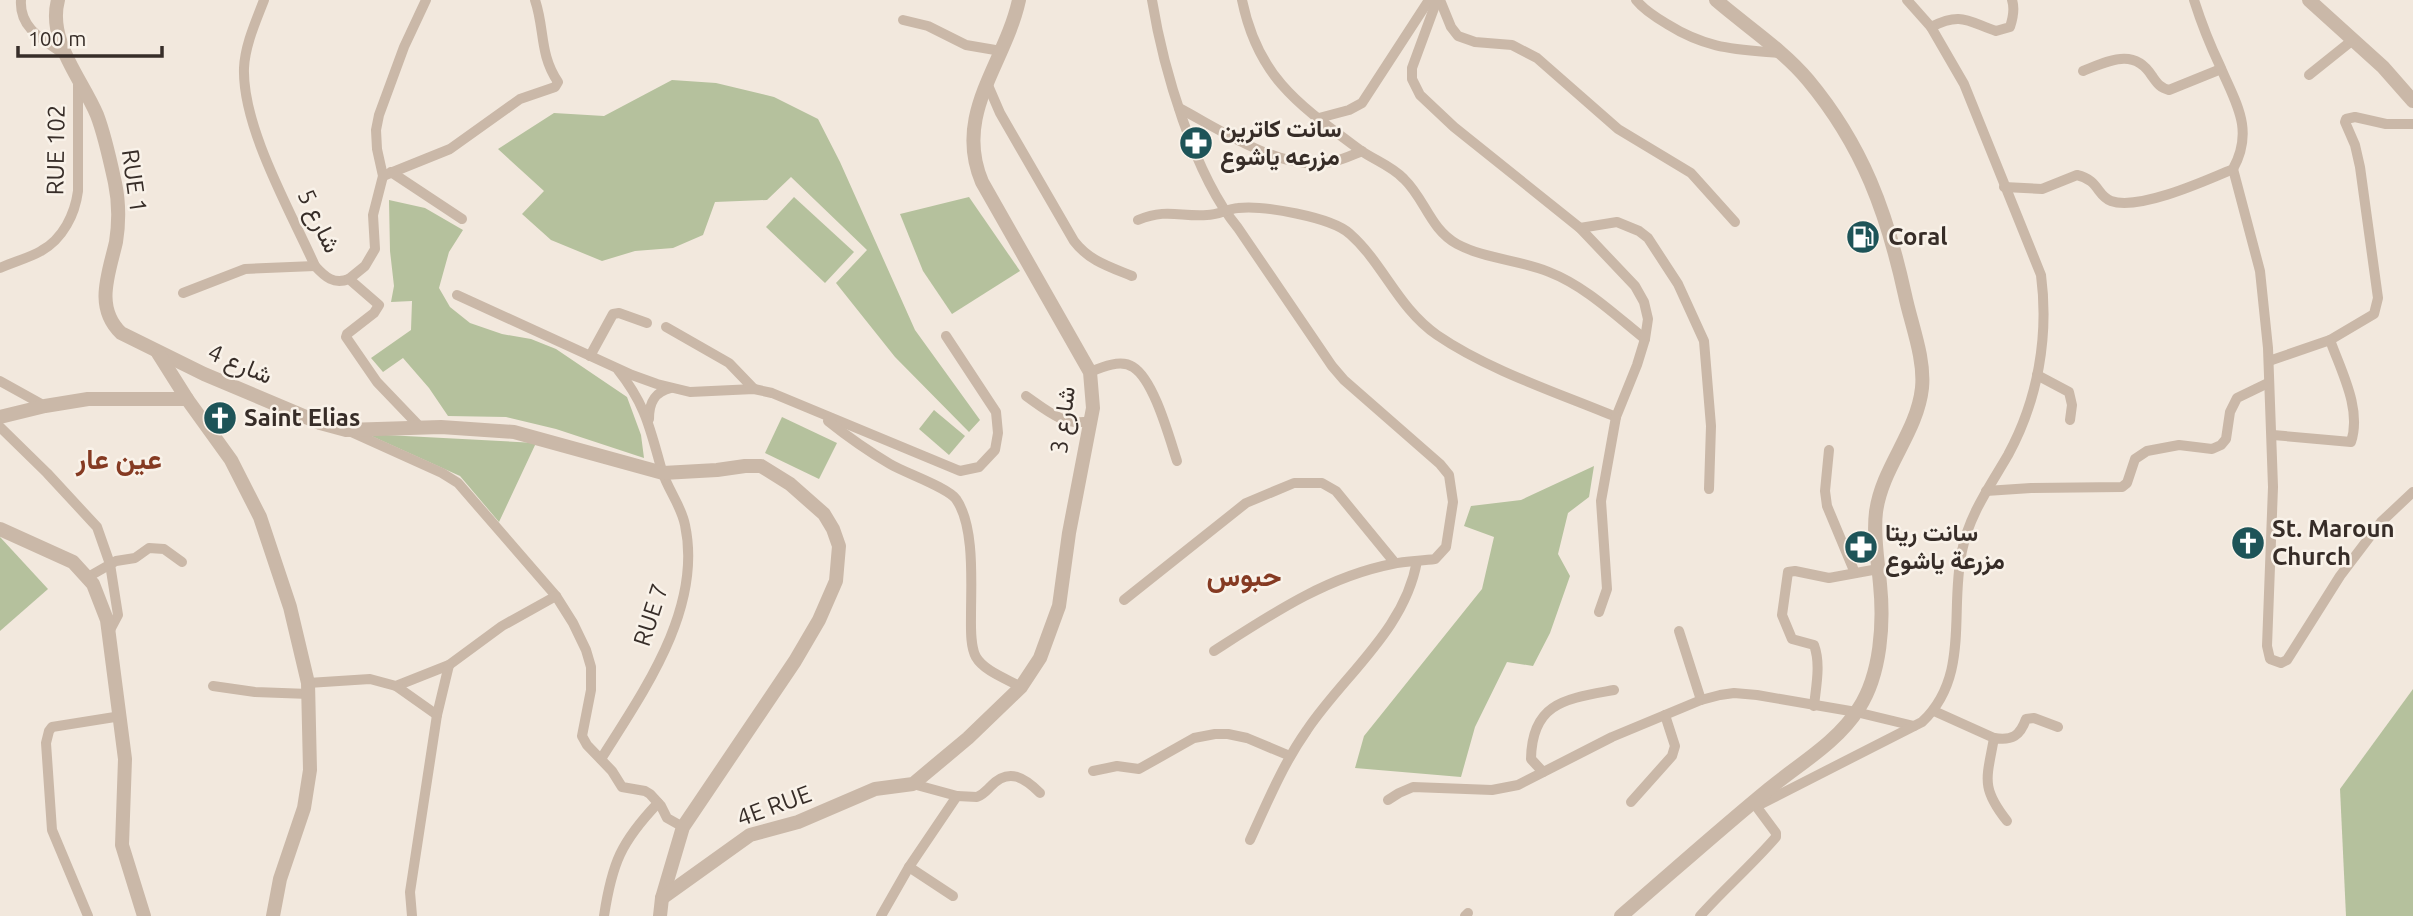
<svg xmlns="http://www.w3.org/2000/svg" width="2413" height="916" font-family="Ubuntu,Vazirmatn,sans-serif">
<style>
.green{fill:#b5c19d}
.lines{fill:none;stroke-linecap:round;stroke-linejoin:round}
.minor{stroke:#cab8a8;stroke-width:10}
.tertiary{stroke:#cab8a8;stroke-width:14}
.labels{text-anchor:middle;stroke-width:5;stroke-linejoin:round;paint-order:stroke}
.poi-label{font-size:24px;font-weight:bold;fill:#372d28;stroke:#f9f2e9;text-anchor:start}
.street-label{font-size:24px;fill:#372d28;stroke:#f9f2e9}
.quarter-label{font-size:28px;font-weight:bold;fill:#853a22;stroke:#f9f2e9}
</style>
<rect width="100%" height="100%" fill="#f2e8dd"/>
<g class="green">
<path d="M672,80l44,3 58,14 44,22 22,43 75,168 65,90 -11,12 -74,-75 -59,-74 31,-33 -76,-73 -24,23 -52,2 -12,33 -30,13 -38,3 -33,10 -51,-21 -29,-26 22,-23 -46,-42 56,-36 50,3z"/>
<path d="M794,197l60,55 -29,31 -59,-56z"/>
<path d="M969,197l51,74 -68,43 -29,-43 -23,-57z"/>
<path d="M389,200l36,8 38,22 -14,22 -10,36 11,19 20,16 32,11 29,5 25,10 71,48 14,38 3,23 -88,-29 -50,-12 -58,-1 -19,-28 -26,-30 -20,14 -12,-14 40,-28 1,-29 -21,1 3,-16 -4,-35z"/>
<path d="M934,410l31,26 -16,19 -30,-26z"/>
<path d="M782,417l55,26 -18,36 -54,-26z"/>
<path d="M367,434l169,9 -37,79 -39,-46z"/>
<path d="M1594,466l-5,31 -21,16 -10,41 12,22 -20,57 -17,33 -26,-4 -32,65 -14,50 -106,-9 9,-32 118,-147 12,-52 -30,-11 7,-20 50,-6z"/>
<path d="M0,537l48,52 -48,42z"/>
<path d="M2413,689v227h-67l-6,-127z"/>
</g>
<g class="lines">
<g class="minor">
<path d="M21,0c-2,28 22,40 43,54"/>
<path d="M264,0c-8,21 -19,45 -20,68 -2,59 47,144 71,198 10,11 19,19 34,13l30,26 -5,8 -27,21 -1,3 31,45 45,47"/>
<path d="M1152,0c11,68 42,175 86,228l94,138 12,14 96,84 9,11 4,27 -7,45 -11,12c-14,2 -29,2 -43,5 -66,13 -122,51 -178,87"/>
<path d="M1242,0c16,78 57,105 118,150 14,10 32,16 44,29 21,20 26,50 53,65 28,15 63,16 92,28 36,14 66,43 96,67"/>
<path d="M1440,0l11,27 7,9 17,6 37,3 25,13 81,71 73,44 44,49"/>
<path d="M1636,0c8,10 19,17 31,24 40,25 67,25 112,29"/>
<path d="M903,20l25,6 38,19 35,6"/>
<path d="M1931,27c30,-15 36,-6 65,4l14,-4c3,-9 5,-18 2,-27"/>
<path d="M2083,71c26,-10 51,-24 69,5 5,7 8,12 17,14l52,-21"/>
<path d="M2309,75l45,-36"/>
<path d="M987,83l13,30 74,128c15,20 36,26 58,35"/>
<path d="M1179,108c42,22 102,64 152,54 11,-2 21,-7 31,-11"/>
<path d="M1319,118l30,-8 13,-7 67,-103"/>
<path d="M2233,169l27,102 8,77 5,139 -6,159 3,13 11,4 6,-3 53,-84 41,-54 32,-30"/>
<path d="M391,172l71,47"/>
<path d="M383,176l67,-27 70,-50 35,-12 3,-5c-19,-28 -13,-53 -23,-82"/>
<path d="M2004,187l38,2 35,-14c22,5 20,21 34,26 28,10 96,-21 122,-32 22,-40 2,-67 -13,-103 -10,-21 -19,-44 -26,-66"/>
<path d="M1138,220c29,-12 42,-3 69,-5 11,0 20,-6 31,-7 24,-3 94,9 112,26 33,29 48,74 87,101 51,35 121,58 179,82l21,-52 8,-26 3,-20 -4,-17 -9,-16 -55,-58 -126,-101 -34,-32 -8,-16v-11l25,-68"/>
<path d="M1580,228l37,-6 22,9 9,7 30,46 26,57 7,85 -2,63"/>
<path d="M0,268c13,-6 29,-10 41,-17 22,-12 34,-37 37,-60v-112"/>
<path d="M349,279l16,-13 10,-17 -2,-34 10,-39 -6,-27 -1,-19 3,-15 25,-68 22,-47"/>
<path d="M183,293l62,-24 70,-3"/>
<path d="M457,295l175,80 25,9 33,8 64,-3 18,4 188,78 19,-4 16,-17 3,-17 -2,-21 -50,-76"/>
<path d="M666,327l63,36 25,26"/>
<path d="M2330,340l44,-26 4,-16 -18,-131 -5,-22 -10,-23 1,-3 9,-2 31,7h27"/>
<path d="M590,356l23,-42 6,-1 28,10"/>
<path d="M2269,361l61,-21c11,31 32,69 21,102l-78,-7"/>
<path d="M1090,372c12,-5 31,-13 43,-5 21,13 36,70 44,94"/>
<path d="M2037,375l32,17 3,13 -2,15"/>
<path d="M0,381l45,25"/>
<path d="M1026,396c20,14 39,31 63,25"/>
<path d="M649,419c0,-16 5,-27 22,-31"/>
<path d="M828,421c20,16 40,30 62,43 15,9 57,23 66,35 19,27 15,84 15,116 0,13 -1,31 5,42 8,14 31,22 45,30"/>
<path d="M0,427l47,46 50,54 13,37 8,51 -9,17"/>
<path d="M349,431l93,42 16,10 98,113 17,27 13,27 5,17v23l-9,46 5,9 25,26 10,16 23,4 5,3 11,12 6,12 16,9"/>
<path d="M1829,450l-4,41 2,15 28,67"/>
<path d="M1986,491l45,-3 91,-1 5,-4 8,-24 12,-8 32,-6 33,4 9,-4 5,-6 4,-27 7,-14 31,-15"/>
<path d="M88,577l28,-16 19,-3 14,-10 15,1 18,13"/>
<path d="M1124,600l122,-97 48,-20h28l14,8 59,72"/>
<path d="M1599,612l8,-23 -6,-88 15,-84"/>
<path d="M1679,631l22,69"/>
<path d="M308,683l62,-4 26,7 53,-21 53,-39 54,-30"/>
<path d="M213,686l42,6 54,2"/>
<path d="M396,686l41,29"/>
<path d="M1814,706c2,-20 7,-42 0,-61l-22,-6 -10,-24 6,-43 7,-1 34,7 49,-9"/>
<path d="M1934,711l60,27c-7,40 -14,49 13,83"/>
<path d="M1994,738c18,3 26,-2 32,-19l8,-1 24,9"/>
<path d="M601,759c42,-67 102,-150 84,-234 -4,-20 -17,-35 -23,-54 -12,-42 -16,-66 -44,-101"/>
<path d="M1093,771l24,-5 22,3 55,-31 21,-4h13l19,4 43,18"/>
<path d="M1543,772l-12,-13c1,-57 35,-60 83,-69"/>
<path d="M957,796l20,1c7,-3 9,-6 14,-11 18,-19 34,-8 49,7"/>
<path d="M1388,800l11,-7 14,-6 79,3 26,-5 94,-48 89,-37 19,-5 14,-2 23,2 99,17 58,14"/>
<path d="M1631,802l41,-46 3,-10 -10,-31"/>
<path d="M1757,806l165,-84c49,-46 27,-112 40,-171 7,-36 28,-65 46,-96 30,-55 41,-119 33,-180l-77,-191 -33,-57 -24,-27"/>
<path d="M1250,840c17,-37 33,-76 57,-110 37,-55 98,-100 110,-169"/>
<path d="M909,867l44,29"/>
<path d="M88,916l-36,-86 -6,-87 3,-12 3,-4 69,-11"/>
<path d="M412,916l-2,-24 27,-177 12,-50"/>
<path d="M604,916c8,-53 17,-74 54,-113"/>
<path d="M881,916l28,-49 48,-71 -44,-12"/>
<path d="M1465,916l3,-3"/>
<path d="M1700,916c24,-27 52,-51 76,-79v-4l-23,-31"/>
</g>
<g class="tertiary">
<path d="M58,0c-11,41 24,79 39,115 8,21 13,45 18,68 4,19 4,40 1,59 -7,31 -22,65 5,91l83,41 116,49 26,7 95,-3 73,5 149,41 54,-3 28,-4h16l29,18 34,30 9,15 6,17 -3,35 -17,39 -24,41 -112,166 -21,71 -2,18"/>
<path d="M2309,0l74,67 30,34"/>
<path d="M158,353l29,46 44,61 29,57 30,90 18,76 2,87 -6,38 -24,71 -7,37"/>
<path d="M0,417l45,-11 43,-7h99"/>
<path d="M0,529l73,33 20,22 14,36 18,139 -3,86 22,71"/>
<path d="M662,898l88,-63 48,-13 77,-33 38,-5 55,-46 53,-51 19,-29 19,-52 10,-73 24,-125 -3,-36 -108,-190c-29,-68 23,-118 37,-182"/>
<path d="M1621,916c49,-42 98,-86 148,-127 30,-25 68,-46 90,-81 22,-34 25,-85 21,-124 -2,-23 -7,-48 -4,-72 6,-45 41,-79 46,-124 3,-30 -11,-64 -17,-93 -18,-82 -42,-149 -97,-215 -25,-30 -62,-54 -92,-80"/>
</g>
</g>
<defs>
<g id="pharmacy-disc" transform="scale(1.75)"><circle r="9.5" fill="#1e5458" stroke="#f9f2e9"/><path d="M-2-6h4v4h4v4h-4v4h-4v-4h-4v-4h4Z" fill="#fff"/></g>
<g id="fuel-disc" transform="scale(1.75)"><circle r="9.5" fill="#1e5458" stroke="#f9f2e9"/><path d="M-5.5-6h7V0h2V4h1.3V-2.5L3-4.5l.8-.8L6-3V5H2.5V1h-1V6h-7ZM-4.2-4.7v3.2H.2V-4.7Z" fill="#fff"/></g>
<g id="church-disc" transform="scale(1.75)"><circle r="9.5" fill="#1e5458" stroke="#f9f2e9"/><path d="M-1.2-6h2.4v3.5h3.3v2.4h-3.3V6h-2.4V-.1h-3.3v-2.4h3.3Z" fill="#fff"/></g>
</defs>
<g fill-rule="evenodd">
<use href="#pharmacy-disc" x="1196" y="143"/>
<use href="#fuel-disc" x="1863" y="237"/>
<use href="#church-disc" x="220" y="418"/>
<use href="#church-disc" x="2248" y="543"/>
<use href="#pharmacy-disc" x="1861" y="547"/>
</g>
<g class="labels">
<g class="poi-label">
<text x="1220" y="137">سانت كاترين<tspan x="1220" dy="28">مزرعه ياشوع</tspan></text>
<text x="1888" y="245">Coral</text>
<text x="244" y="426">Saint Elias</text>
<text x="2272" y="537">St. Maroun<tspan x="2272" dy="28">Church</tspan></text>
<text x="1885" y="541">سانت ريتا<tspan x="1885" dy="28">مزرعة ياشوع</tspan></text>
</g>
<g class="street-label">
<text transform="translate(56 150) rotate(-89)" y="8">RUE 102</text>
<text transform="translate(134 181) rotate(82)" y="8">RUE 1</text>
<text transform="translate(319 221) rotate(64)" y="8">شارع 5</text>
<text transform="translate(240 364) rotate(23)" y="8">شارع 4</text>
<text transform="translate(1063 420) rotate(-83)" y="8">شارع 3</text>
<text transform="translate(651 615) rotate(-72)" y="8">RUE 7</text>
<text transform="translate(774 806) rotate(-20)" y="8">4E RUE</text>
</g>
<g class="quarter-label">
<text x="119" y="469">عين عار</text>
<text x="1244" y="586">حبوس</text>
</g>
</g>
<path d="M18 46v10h144v-10" fill="none" stroke="#372d28" stroke-width="3.5"/>
<text x="28" y="46" font-size="21" fill="#372d28" stroke="#f9f2e9" stroke-width="5" paint-order="stroke">100 m</text>
</svg>
